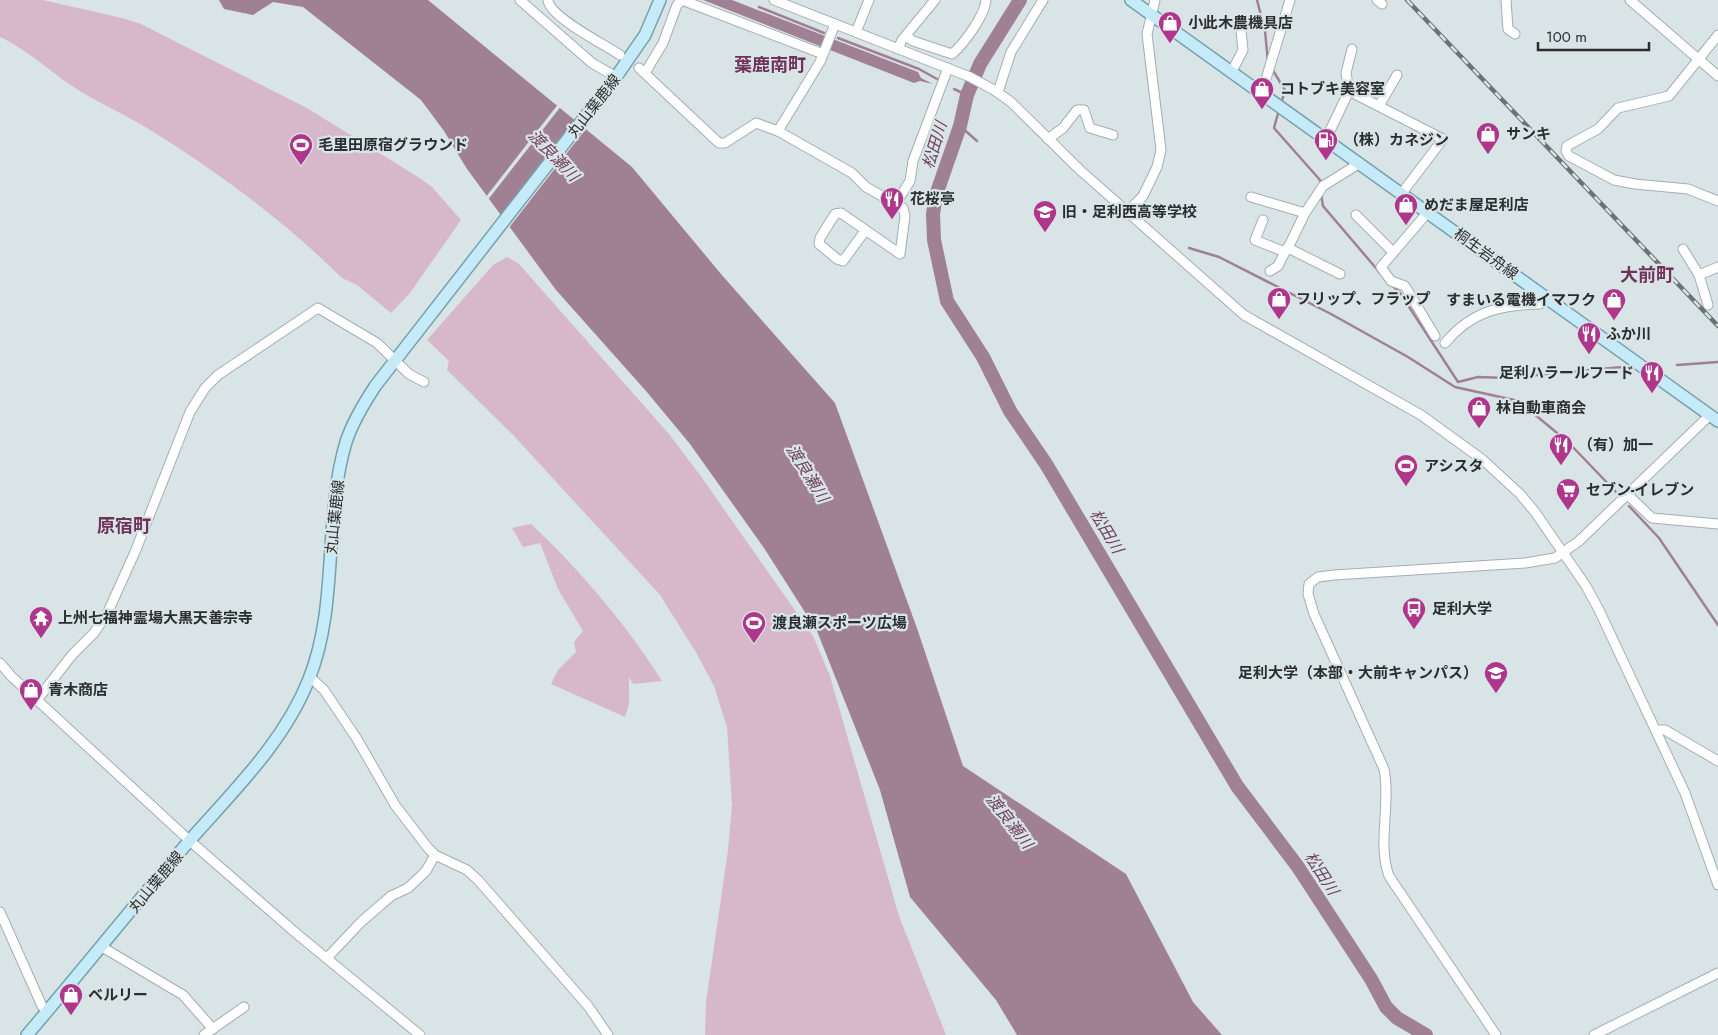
<svg xmlns="http://www.w3.org/2000/svg" width="1718" height="1035" font-family="Jost,'Noto Sans JP',sans-serif">
<style>
.green{fill:#d7b8ca}
.water{fill:#a08193}
.pier{fill:#d9e4e7}
.lines{fill:none;stroke-linecap:round;stroke-linejoin:round}
.stream{stroke:#a08193;stroke-width:2.5}
.river{stroke:#a08193;stroke-width:14}
.minor-casing{stroke:#a4aeb1;stroke-width:11}
.major-casing{stroke:#75a0ad;stroke-width:14}
.minor{stroke:#fff;stroke-width:9}
.major{stroke:#c4ebf7;stroke-width:11}
.rail-casing{stroke:#6d7375;stroke-width:4.5}
.rail{stroke:#d9e4e7;stroke-width:2.5;stroke-dasharray:8;stroke-linecap:butt}
.labels{text-anchor:middle;stroke-width:4.5;stroke-linejoin:round;paint-order:stroke}
.poi-label{font-size:15px;font-weight:bold;fill:#2a2e2f;stroke:#d9e4e7;text-anchor:start}
.street-label{font-size:15px;fill:#2a2e2f;stroke:#d9e4e7}
.water-label{font-size:16px;font-style:italic;fill:#70425f;stroke:#d9e4e7}
.quarter-label{font-size:18px;font-weight:bold;fill:#6f335a;stroke:#d9e4e7}
</style>
<rect width="100%" height="100%" fill="#d9e4e7"/>
<g class="green">
<path d="M0,0h43l79,18 19,6 166,84 111,69 14,10 29,33 -51,73 -19,20 -34,-28 -15,-7c-59,-58 -129,-110 -200,-153 -24,-14 -50,-25 -73,-41 -23,-16 -43,-35 -69,-47z"/>
<path d="M507,257l12,7 150,170 31,41 113,161 17,40 69,240 47,119h-241l1,-33 22,-152 4,-45 -5,-78 -13,-41 -17,-32 -37,-59 -145,-158 -68,-67 2,-9 -22,-21 66,-75z"/>
<path d="M531,524c47,44 97,102 131,157l-29,3 -4,-7v27l-4,13 -74,-33 7,-14 18,-18 -2,-10 9,-11 -25,-42 -18,-46 -17,4 -11,-19z"/>
</g>
<g class="water">
<path d="M219,0h209l204,167 89,107 114,129 83,228 45,135 163,108 67,128 29,33h-205l-21,-35 -86,-103 -30,-107 -63,-159 -53,-83 -74,-104 -44,-53 -90,-101 -89,-121 -23,-38 -23,-31 -118,-93 -30,-5 -20,13 -29,-6z"/>
<path d="M703,0h29l186,72 3,6 12,6 -13,-3 -6,2z"/>
</g>
<g class="pier">
<path d="M559,103l3,2 -75,96 -2,-3z"/>
<path d="M579,119l9,7 -80,103 -7,-9z"/>
</g>
<g class="lines">
<g class="stream">
<path d="M1257,0l8,31 3,31"/>
<path d="M759,7l65,26"/>
<path d="M838,38l81,31 18,10"/>
<path d="M1272,69l13,21 -4,14"/>
<path d="M954,89l13,6"/>
<path d="M1279,110l-5,18 46,52 1,6"/>
<path d="M960,126l17,15"/>
<path d="M1321,194l2,12 58,68"/>
<path d="M1189,248l30,9 112,57 77,43 47,30 59,13 8,4 46,38 48,50"/>
<path d="M1392,285l8,8 58,89 20,-5 28,1 116,-11"/>
<path d="M1677,365l41,-3"/>
<path d="M1629,506l30,32 59,87"/>
</g>
<path class="river" d="M1020,0l-40,64 -13,31 -7,31 -24,69 -3,19 1,26 13,61 36,56 27,54 36,53 191,322 61,81 73,112 15,28 11,11 29,17"/>
<g class="minor-casing">
<g id="minor">
<path d="M520,0l72,63 24,14"/>
<path d="M548,0c1,17 58,45 72,55"/>
<path d="M774,0l196,77 24,13 17,12 69,68 164,145 177,100 62,45 37,34 15,18 51,74 13,24 86,183 33,92"/>
<path d="M1377,0l5,4"/>
<path d="M1506,0l2,29 7,5"/>
<path d="M1630,0l88,76"/>
<path d="M856,32l13,-32"/>
<path d="M1718,35l-49,61 -51,12 -20,21 -31,17 -1,5 3,5 45,24 21,4 53,5 30,12"/>
<path d="M906,36l7,5 39,13c12,-10 33,-39 34,-54"/>
<path d="M898,49l4,-9 33,-40"/>
<path d="M639,68l80,75h6l31,-20 22,8 74,42 14,14 37,21 2,8 -5,38 -59,-41 -6,1 -15,24 -1,6 18,15 6,2 22,-30"/>
<path d="M1232,71l11,-21 -3,-29"/>
<path d="M645,73l18,-30 14,-38 5,-5 141,54"/>
<path d="M1349,91l-3,-18 6,-24"/>
<path d="M998,92l13,-40 32,-52"/>
<path d="M1262,92l28,-92"/>
<path d="M1379,106l18,-31"/>
<path d="M778,131l42,-69 15,-38"/>
<path d="M1048,139l15,-11 14,-18h7l6,18 23,7"/>
<path d="M1326,139l23,-48 94,48 -41,54"/>
<path d="M1251,197l54,16"/>
<path d="M896,203l14,-22 3,-20 35,-93"/>
<path d="M1128,211l15,-15 14,-29 4,-17 -14,-116 8,-34"/>
<path d="M1428,212l-47,55 10,14 14,5 30,50"/>
<path d="M1356,215l37,37"/>
<path d="M1263,220l-8,20 30,12"/>
<path d="M1683,249l16,26 19,-8"/>
<path d="M1270,271l8,-5 9,-18"/>
<path d="M1340,274l-52,-26 17,-35 18,-27 37,-23"/>
<path d="M1699,275l9,30"/>
<path d="M1445,343c27,-32 55,-38 95,-39l4,-8"/>
<path d="M1628,495l24,23 66,6"/>
<path d="M0,663l11,13 179,165 107,93 123,101"/>
<path d="M310,677l14,13 33,49 38,66 33,43 7,7 32,15 11,10 110,126 20,29"/>
<path d="M37,700l35,-45 22,-22 13,-19 28,-62 55,-140 15,-24 13,-13 100,-67 59,35 32,31 15,8"/>
<path d="M1656,730h9l53,31"/>
<path d="M0,912l42,94 5,5"/>
<path d="M102,947l81,48 30,34"/>
<path d="M327,958l34,-36 30,-26 17,-8 18,-17 9,-16"/>
<path d="M204,1035l40,-28"/>
<path d="M1496,1035l-107,-159c-12,-32 2,-72 -5,-107l-70,-155 -6,-20 1,-10 9,-7 16,-2 191,-12 30,-5 24,-17 131,-126"/>
<path d="M1594,1035l124,-62"/>
</g>
</g>
<g class="major-casing">
<g id="major">
<path d="M1131,0l587,421"/>
<path d="M27,1035c53,-62 104,-126 157,-188 45,-52 99,-102 125,-168 30,-75 14,-160 37,-237 7,-21 18,-39 30,-57l240,-308 29,-42 15,-35"/>
</g>
</g>
<use href="#minor" class="minor"/>
<use href="#major" class="major"/>
<g class="rail-casing">
<path id="rail" d="M1407,0l311,326"/>
</g>
<use href="#rail" class="rail"/>
</g>
<defs>
<g id="shop-pin" transform="scale(1.25)"><path d="M0 17L-7.5 6A9.5 9.5 0 1 1 7.5 6Z" fill="#af368b" stroke="#d9e4e7"/><path d="M-5-2.5h2.3a2.7 3.5 0 0 1 5.4 0H5L5.5 6h-11ZM-1.5-2.5h3a1.5 2.3 0 0 0-3 0Z" fill="#fff"/></g>
<g id="fuel-pin" transform="scale(1.25)"><path d="M0 17L-7.5 6A9.5 9.5 0 1 1 7.5 6Z" fill="#af368b" stroke="#d9e4e7"/><path d="M-5.5-6h7V0h2V4h1.3V-2.5L3-4.5l.8-.8L6-3V5H2.5V1h-1V6h-7ZM-4.2-4.7v3.2H.2V-4.7Z" fill="#fff"/></g>
<g id="stadium-pin" transform="scale(1.25)"><path d="M0 17L-7.5 6A9.5 9.5 0 1 1 7.5 6Z" fill="#af368b" stroke="#d9e4e7"/><path d="M0-5a6.5 5 0 1 0 0 10a6.5 5 0 1 0 0-10ZM-3.5-1.8h7v3.6h-7Z" fill="#fff"/></g>
<g id="restaurant-pin" transform="scale(1.25)"><path d="M0 17L-7.5 6A9.5 9.5 0 1 1 7.5 6Z" fill="#af368b" stroke="#d9e4e7"/><path d="M-5-6h1v4h1v-4h1v4h1v-4h1v5L-1.5 .5V6h-2V.5L-5-1ZM5-6V6H3V1.5H1.5Q1.5-4 5-6Z" fill="#fff"/></g>
<g id="school-pin" transform="scale(1.25)"><path d="M0 17L-7.5 6A9.5 9.5 0 1 1 7.5 6Z" fill="#af368b" stroke="#d9e4e7"/><path d="M0-5L7-2L0 1L-7-2ZM-4 1L0 2.5L4 1V4Q0 6-4 4Z" fill="#fff"/></g>
<g id="supermarket-pin" transform="scale(1.25)"><path d="M0 17L-7.5 6A9.5 9.5 0 1 1 7.5 6Z" fill="#af368b" stroke="#d9e4e7"/><path d="M-6-5.5h2.5l.6 2H6L4.5 2H-2.5L-4.4-4H-6ZM-1.5 3.2a1.3 1.3 0 1 0 .1 0ZM3 3.2a1.3 1.3 0 1 0 .1 0Z" fill="#fff"/></g>
<g id="bus-pin" transform="scale(1.25)"><path d="M0 17L-7.5 6A9.5 9.5 0 1 1 7.5 6Z" fill="#af368b" stroke="#d9e4e7"/><path d="M-5-6H5V4H4V6H2V4H-2V6H-4V4H-5ZM-3.5-4V0h7V-4ZM-3.5 1.2v1.5H-2V1.2ZM2 1.2v1.5H3.5V1.2Z" fill="#fff"/></g>
<g id="temple-pin" transform="scale(1.25)"><path d="M0 17L-7.5 6A9.5 9.5 0 1 1 7.5 6Z" fill="#af368b" stroke="#d9e4e7"/><path d="M0-6L5-2H3V0L6.5 2.5H4V6H1.5V3h-3V6H-4V2.5H-6.5L-3 0V-2H-5Z" fill="#fff"/></g>
<g id="university-pin" transform="scale(1.25)"><path d="M0 17L-7.5 6A9.5 9.5 0 1 1 7.5 6Z" fill="#af368b" stroke="#d9e4e7"/><path d="M0-5L7-2L0 1L-7-2ZM-4 1L0 2.5L4 1V4Q0 6-4 4Z" fill="#fff"/></g>
</defs>
<g fill-rule="evenodd">
<use href="#shop-pin" x="1170" y="23"/>
<use href="#shop-pin" x="1262" y="89"/>
<use href="#shop-pin" x="1488" y="134"/>
<use href="#fuel-pin" x="1326" y="140"/>
<use href="#stadium-pin" x="301" y="145"/>
<use href="#restaurant-pin" x="892" y="199"/>
<use href="#shop-pin" x="1406" y="205"/>
<use href="#school-pin" x="1045" y="212"/>
<use href="#shop-pin" x="1279" y="299"/>
<use href="#shop-pin" x="1614" y="300"/>
<use href="#restaurant-pin" x="1589" y="334"/>
<use href="#restaurant-pin" x="1652" y="373"/>
<use href="#shop-pin" x="1479" y="408"/>
<use href="#restaurant-pin" x="1561" y="445"/>
<use href="#stadium-pin" x="1406" y="466"/>
<use href="#supermarket-pin" x="1568" y="490"/>
<use href="#bus-pin" x="1414" y="609"/>
<use href="#temple-pin" x="41" y="618"/>
<use href="#stadium-pin" x="754" y="623"/>
<use href="#university-pin" x="1496" y="673"/>
<use href="#shop-pin" x="31" y="690"/>
<use href="#shop-pin" x="71" y="995"/>
</g>
<g class="labels">
<g class="poi-label">
<text x="1188" y="28">小此木農機具店</text>
<text x="1280" y="94">コトブキ美容室</text>
<text x="1506" y="139">サンキ</text>
<text x="1344" y="145">（株）カネジン</text>
<text x="318" y="150">毛里田原宿グラウンド</text>
<text x="910" y="204">花桜亭</text>
<text x="1424" y="210">めだま屋足利店</text>
<text x="1062" y="217">旧・足利西高等学校</text>
<text x="1296" y="304">フリップ、フラップ</text>
<text x="1596" y="305" text-anchor="end">すまいる電機イマフク</text>
<text x="1606" y="339">ふか川</text>
<text x="1634" y="378" text-anchor="end">足利ハラールフード</text>
<text x="1496" y="413">林自動車商会</text>
<text x="1578" y="450">（有）加一</text>
<text x="1424" y="471">アシスタ</text>
<text x="1586" y="495">セブン-イレブン</text>
<text x="1432" y="614">足利大学</text>
<text x="58" y="623">上州七福神霊場大黒天善宗寺</text>
<text x="772" y="628">渡良瀬スポーツ広場</text>
<text x="1478" y="678" text-anchor="end">足利大学（本部・大前キャンパス）</text>
<text x="48" y="695">青木商店</text>
<text x="88" y="1000">ベルリー</text>
</g>
<g class="street-label">
<text transform="translate(594 106) rotate(-52)" y="5">丸山葉鹿線</text>
<text transform="translate(1486 254) rotate(36)" y="5">桐生岩舟線</text>
<text transform="translate(335 517) rotate(-84)" y="5">丸山葉鹿線</text>
<text transform="translate(156 882) rotate(-50)" y="5">丸山葉鹿線</text>
</g>
<g class="water-label">
<text transform="translate(934 145) rotate(-73)" y="6">松田川</text>
<text transform="translate(554 155) rotate(46)" y="6">渡良瀬川</text>
<text transform="translate(808 473) rotate(58)" y="6">渡良瀬川</text>
<text transform="translate(1107 531) rotate(59)" y="6">松田川</text>
<text transform="translate(1010 821) rotate(52)" y="6">渡良瀬川</text>
<text transform="translate(1322 873) rotate(57)" y="6">松田川</text>
</g>
<g class="quarter-label">
<text x="770" y="71">葉鹿南町</text>
<text x="1647" y="281">大前町</text>
<text x="124" y="532">原宿町</text>
</g>
</g>
<path d="M1538 42v8h111v-8" fill="none" stroke="#2a2e2f" stroke-width="2.5"/>
<text x="1546" y="42" font-size="15" fill="#2a2e2f" stroke="#d9e4e7" stroke-width="4" paint-order="stroke">100 m</text>
</svg>
